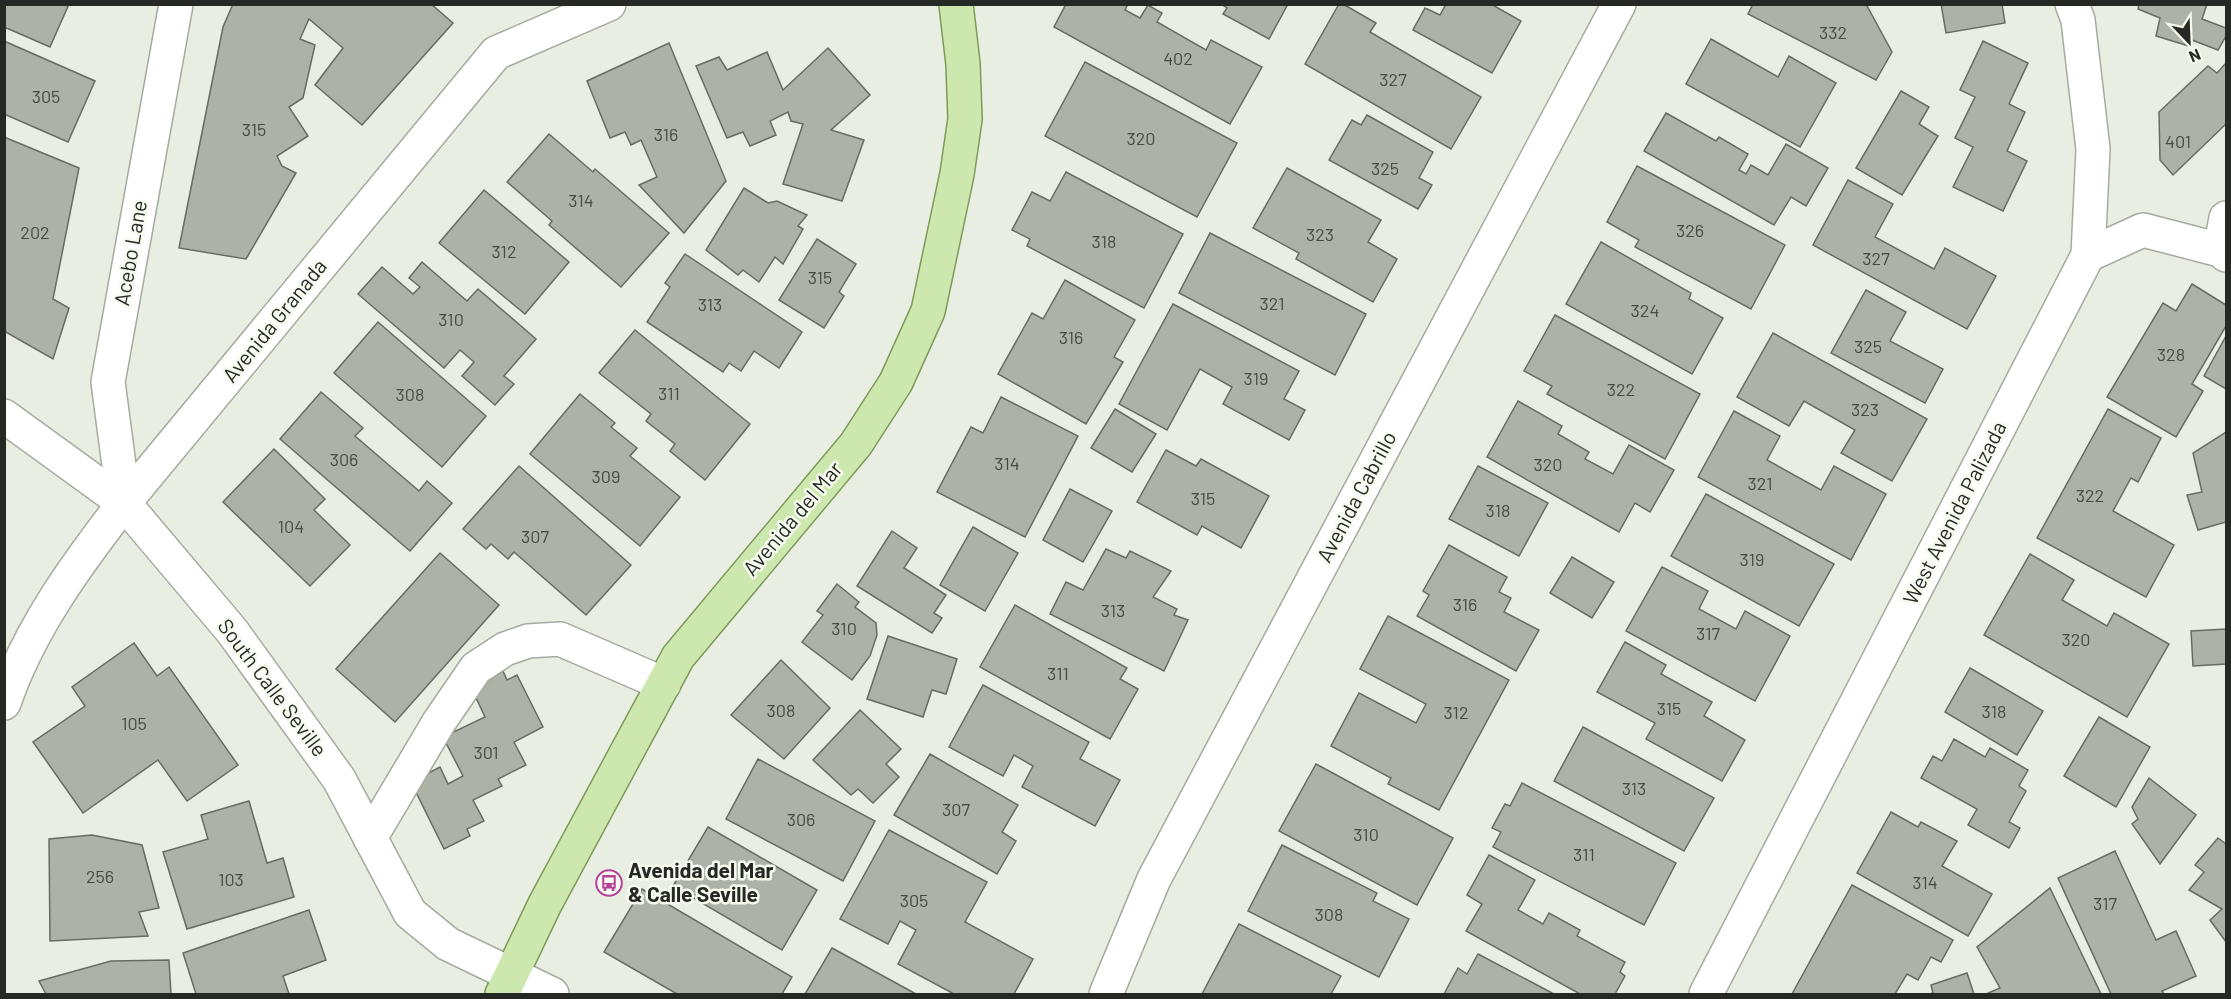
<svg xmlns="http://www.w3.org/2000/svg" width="2231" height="999" font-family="Barlow,sans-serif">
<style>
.building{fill:#acb2a6;stroke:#676c61;stroke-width:1.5}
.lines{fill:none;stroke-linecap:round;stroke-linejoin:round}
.minor-casing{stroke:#a5ab9f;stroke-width:36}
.major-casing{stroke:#7d9a5b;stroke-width:36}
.minor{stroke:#fff;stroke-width:33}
.major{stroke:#cde8af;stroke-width:33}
.labels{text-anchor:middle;stroke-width:5;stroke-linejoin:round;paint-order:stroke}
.number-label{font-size:18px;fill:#484a44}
.street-label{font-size:21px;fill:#262824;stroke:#f5fcef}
.poi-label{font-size:21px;font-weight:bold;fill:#262824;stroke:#f5fcef;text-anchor:start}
</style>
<rect width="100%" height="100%" fill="#e8efe2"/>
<g class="building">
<path d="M4,4h65l-19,43 -46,-20z"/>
<path d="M233,4h198l22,19 -91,102 -47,-40 28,-37 -34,-29 -9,20 15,6 -12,53 -14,9 19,29 -31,20 5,10 14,7 -50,86 -67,-11 44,-221z"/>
<path d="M1066,4h62l-3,6 15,8 8,-13 14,8 -5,9 49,28 5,-10 51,27 -32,57 -176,-97z"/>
<path d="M1221,4h67l-19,35 -46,-25 4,-6z"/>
<path d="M1339,4h4l33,19 -6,9 111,65 -30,52 -146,-85z"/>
<path d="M1446,4h45l30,17 -29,52 -79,-43 12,-22 15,7z"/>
<path d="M1753,4h113l26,48 -16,28 -128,-66z"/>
<path d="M1941,4h61l3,19 -59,10z"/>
<path d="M2139,4h68l-5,15 24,9v8l-8,14 -26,-10 -3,6 -33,-10 4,-18 -22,-9z"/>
<path d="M1711,39l67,38 11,-21 47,27 -36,64 -114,-63z"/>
<path d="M4,41l91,40 -27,61 -64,-28z"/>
<path d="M1983,41l45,22 -19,41 16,8 -18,39 20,10 -24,50 -50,-24 20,-40 -18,-9 20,-41 -15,-7z"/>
<path d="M669,43l57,138 -42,52 -45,-48 18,-8 -16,-37 -10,5 -6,-13 -15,6 -23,-57z"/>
<path d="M828,48l42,47 -39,35 33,10 -22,61 -59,-17 20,-60 -12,-3 -3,-9 -18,9 6,14 -26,11 -7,-14 -16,6 -31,-72 23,-9 8,13 40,-18 16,38z"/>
<path d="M1085,62l152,81 -40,74 -152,-81z"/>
<path d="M2226,63v61l-53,51 -13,-15 -1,-48 49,-46 9,7z"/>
<path d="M1901,91l28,16 -10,17 19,12 -36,59 -46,-27z"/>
<path d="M1666,113l50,28 3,-4 29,17 -9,16 7,4 5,-9 17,10 18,-31 42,24 -22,38 -15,-9 -17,28 -130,-74z"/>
<path d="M1367,115l66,37 -14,26 13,7 -14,24 -89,-49 23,-40 9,5z"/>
<path d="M549,134l44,38 2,-3 74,64 -48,54 -72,-62 3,-4 -45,-39z"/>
<path d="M4,137l75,31 -26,131 16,9 -16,51 -49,-28z"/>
<path d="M1637,166l148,79 -34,64 -116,-62 4,-7 -32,-18z"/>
<path d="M1287,168l94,52 -13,22 29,17 -24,43 -77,-43 3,-6 -46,-25z"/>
<path d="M1066,172l117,62 -39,74 -117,-62 3,-7 -18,-9 20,-38 18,9z"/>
<path d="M1848,180l45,24 -18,33 59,32 11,-21 51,28 -29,53 -154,-84z"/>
<path d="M744,188l24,15 9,-2 30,14 -9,11 5,3 -20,35 -8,-7 -16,25 -16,-12 -5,5 -32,-25z"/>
<path d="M484,190l85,72 -44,52 -86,-71z"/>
<path d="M1210,233l156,81 -31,61 -156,-82z"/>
<path d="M817,239l39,25 -17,28 5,4 -20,32 -45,-28z"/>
<path d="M1601,242l90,51 -2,6 34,19 -31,56 -126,-70z"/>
<path d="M685,254l117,78 -23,36 -25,-17 -13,20 -12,-8 -6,9 -76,-50 23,-35 -5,-4z"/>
<path d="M422,262l45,39 11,-12 58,50 -32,37 10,8 -19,21 -33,-29 12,-14 -14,-12 -16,18 -86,-74 24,-27 31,27 7,-7 -11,-9z"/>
<path d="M1065,280l70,40 -21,37 9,5 -37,62 -88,-50 34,-61 11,6z"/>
<path d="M2192,284l34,21v21l-34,58 11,7 -27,46 -69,-40 56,-94 13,8z"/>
<path d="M1866,290l40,22 -16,29 53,28 -18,34 -94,-50z"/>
<path d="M1173,304l126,67 -15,28 21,11 -16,30 -66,-36 9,-17 -32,-18 -33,61 -48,-26z"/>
<path d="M1555,315l145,79 -35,65 -118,-65 5,-8 -28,-15z"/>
<path d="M378,322l108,94 -44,51 -108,-94z"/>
<path d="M635,330l115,94 -45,56 -35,-29 5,-7 -29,-23 5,-7 -52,-41z"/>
<path d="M1773,333l154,86 -35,62 -51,-28 14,-23 -51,-29 -15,25 -52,-29z"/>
<path d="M2226,336v53l-22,-13z"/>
<path d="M321,392l42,36 -8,8 64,55 8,-10 25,22 -42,48 -130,-112z"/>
<path d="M580,394l35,29 -4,4 26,21 -7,8 50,41 -40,49 -110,-92z"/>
<path d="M1001,397l77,39 -53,101 -88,-45 34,-65 12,6z"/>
<path d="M1518,401l44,25 -4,8 31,18 -4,7 28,15 16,-29 45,25 -24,42 -15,-9 -16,29 -132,-75z"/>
<path d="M1115,409l41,25 -24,38 -41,-24z"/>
<path d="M2108,409l53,29 -23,44 -7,-4 -18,33 61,34 -28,52 -109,-59z"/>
<path d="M1734,411l46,25 -13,24 54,30 13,-24 52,28 -35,66 -153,-83z"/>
<path d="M2226,432v90l-28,8 -11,-35 15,-3 -9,-39z"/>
<path d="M274,449l51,50 -11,11 36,35 -40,41 -87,-84z"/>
<path d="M1166,450l30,16 5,-7 68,37 -28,52 -39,-22 -5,9 -60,-33z"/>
<path d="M519,466l112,99 -45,50 -72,-63 -6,7 -17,-15 -5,5 -23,-20z"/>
<path d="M1478,466l70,37 -29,53 -70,-37z"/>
<path d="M1070,489l42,22 -29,51 -40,-22z"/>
<path d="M1706,494l128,70 -35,62 -128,-70z"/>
<path d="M973,527l45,26 -33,58 -45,-26z"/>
<path d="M892,531l25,17 -13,20 42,27 -12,18 8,5 -10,15 -75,-47z"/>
<path d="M1449,545l58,32 -8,15 12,6 -7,14 35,18 -23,41 -99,-55 12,-21 -6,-4z"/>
<path d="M1106,549l20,9 4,-7 41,20 -18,26 24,12 -3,6 14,5 -24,51 -114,-57 16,-32 17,8z"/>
<path d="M440,553l59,52 -104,117 -59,-53z"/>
<path d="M2030,554l44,26 -12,20 45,26 7,-13 55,31 -42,73 -143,-82z"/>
<path d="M1572,557l42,25 -22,36 -42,-25z"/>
<path d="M1662,567l46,24 -9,18 37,20 9,-18 45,25 -35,65 -129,-70z"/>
<path d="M837,584l22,18 -4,5 21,16 1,12 -7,21 -18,24 -50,-38 21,-27 -6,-4z"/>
<path d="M1015,605l112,63 -7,11 18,10 -28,50 -130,-72z"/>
<path d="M1388,616l121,64 -70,130 -51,-26 3,-6 -60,-32 28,-53 57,30 10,-19 -66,-35z"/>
<path d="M2226,629v35l-33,2 -2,-35z"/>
<path d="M888,636l69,23 -11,35 -14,-4 -9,27 -56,-18z"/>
<path d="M1625,642l41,23 -5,9 51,28 -8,14 41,24 -23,41 -76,-42 9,-16 -58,-31z"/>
<path d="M134,643l23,33 12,-9 69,98 -51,36 -29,-41 -75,53 -50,-71 52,-36 -13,-19z"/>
<path d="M781,660l49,48 -46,51 -53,-44z"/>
<path d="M1970,668l73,43 -26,44 -72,-43z"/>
<path d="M503,671l4,9 10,-5 26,52 -29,15 12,23 -28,14 4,7 -29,14 11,21 -17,8 3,7 -26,13 -33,-67 29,-15 8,17 15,-8 -20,-39 42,-20 -14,-30z"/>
<path d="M983,685l106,57 -9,17 40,21 -25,46 -73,-39 11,-21 -19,-11 -11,21 -54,-29z"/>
<path d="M860,710l41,39 -15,15 13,13 -26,26 -15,-14 -7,6 -38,-35z"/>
<path d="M2099,717l51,30 -34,60 -52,-31z"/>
<path d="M1583,727l131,71 -30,53 -130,-70z"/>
<path d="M1954,739l31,18 5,-9 38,22 -9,16 7,5 -17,31 11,6 -11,20 -41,-23 9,-16 -56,-31 12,-22 9,5z"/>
<path d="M930,754l88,51 -16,27 14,9 -19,33 -103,-59z"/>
<path d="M758,759l117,62 -32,60 -117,-62z"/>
<path d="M1316,764l137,74 -36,67 -138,-74z"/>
<path d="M2149,778l47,37 -36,49 -28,-40 6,-5 -6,-12z"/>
<path d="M1522,783l154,80 -32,62 -151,-78 8,-15 -9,-4 13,-24 5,2z"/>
<path d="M249,801l18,62 16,-5 11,39 -107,32 -24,-77 45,-13 -7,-24z"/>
<path d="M1891,812l27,15 3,-5 36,19 -15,25 50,28 -24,42 -111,-63z"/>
<path d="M708,827l109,63 -35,60 -109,-64z"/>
<path d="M889,830l98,52 -22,40 68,37 -19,35h-60l-56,-30 18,-34 -16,-9 -12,23 -48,-25z"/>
<path d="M92,835l50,10 17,63 -20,4 9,24 -98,5 -1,-102z"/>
<path d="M2218,838l8,6v98l-16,-22 12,-11 -33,-19 15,-18 -9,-7z"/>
<path d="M1282,845l95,48 -4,8 36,18 -30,58 -131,-66z"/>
<path d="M2115,851l41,89 20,-9 20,45 -34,15 2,3h-53l-53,-116z"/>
<path d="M1489,855l46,25 -17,30 25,14 6,-11 31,17 -3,6 48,26 -5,10 5,4 -10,18h-35l-114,-63 16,-27 -15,-9z"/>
<path d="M1852,885l101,55 -12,22 -10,-5 -13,23 -11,-6 -12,20h-103z"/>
<path d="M2050,888l51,106h-115l14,-6 -23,-41z"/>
<path d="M642,889l150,88 -10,17h-105l-73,-42z"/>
<path d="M309,910l17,50 -43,16 6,18h-93l-13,-41z"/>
<path d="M1239,924l102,52 -10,18h-129z"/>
<path d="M832,948l84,46h-111z"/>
<path d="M1478,954l76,40h-110l14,-26 9,6z"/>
<path d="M169,960l2,34h-125l-7,-13 72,-20z"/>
<path d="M1967,973l7,21h-45l4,-1 -2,-8z"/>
</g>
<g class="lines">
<g class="minor-casing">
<g id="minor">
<path d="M2220,250l6,-32"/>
<path d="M2088,255l55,-25 77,20 6,5"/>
<path d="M4,416l120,87 108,128 107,148 71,134 38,31 104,50"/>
<path d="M124,503l-16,-121 68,-378"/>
<path d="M4,703c25,-74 73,-139 120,-200l372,-450 113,-49"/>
<path d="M370,838l69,-116 37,-54 29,-19 23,-8 32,-2 104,45"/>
<path d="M1106,994l48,-115 465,-875"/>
<path d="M1706,994l382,-739 5,-106 -15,-129 -6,-16"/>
</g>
</g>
<g class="major-casing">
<path id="major" d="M502,994l43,-90 133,-247 178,-213 40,-62 32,-71 29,-137 8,-55 -2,-55 -7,-60"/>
</g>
<use href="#minor" class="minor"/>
<use href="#major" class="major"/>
</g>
<defs>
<g id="bus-ring" transform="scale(1.35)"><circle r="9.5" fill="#f5fcef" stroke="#b74199" stroke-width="1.5"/><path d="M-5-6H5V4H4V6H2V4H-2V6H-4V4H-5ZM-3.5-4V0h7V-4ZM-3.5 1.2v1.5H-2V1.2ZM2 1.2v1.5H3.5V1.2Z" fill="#b74199"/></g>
</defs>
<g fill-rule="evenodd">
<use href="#bus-ring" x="609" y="883"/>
</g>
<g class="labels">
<g class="number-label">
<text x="1833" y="39">332</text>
<text x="1178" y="65">402</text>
<text x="1393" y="86">327</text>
<text x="46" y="103">305</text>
<text x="254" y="136">315</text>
<text x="666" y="141">316</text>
<text x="1141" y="145">320</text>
<text x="2178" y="148">401</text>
<text x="1385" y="175">325</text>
<text x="581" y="207">314</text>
<text x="1690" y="237">326</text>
<text x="35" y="239">202</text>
<text x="1320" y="241">323</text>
<text x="1104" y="248">318</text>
<text x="504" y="258">312</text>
<text x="1876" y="265">327</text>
<text x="820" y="284">315</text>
<text x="1272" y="310">321</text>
<text x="710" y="311">313</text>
<text x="1645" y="317">324</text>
<text x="451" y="326">310</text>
<text x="1071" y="344">316</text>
<text x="1868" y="353">325</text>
<text x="2171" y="361">328</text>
<text x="1256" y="385">319</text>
<text x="1621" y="396">322</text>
<text x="669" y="400">311</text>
<text x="410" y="401">308</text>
<text x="1865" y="416">323</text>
<text x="344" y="466">306</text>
<text x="1007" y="470">314</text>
<text x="1548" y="471">320</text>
<text x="606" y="483">309</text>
<text x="1760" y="490">321</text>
<text x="2090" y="502">322</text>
<text x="1203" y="505">315</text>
<text x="1498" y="517">318</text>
<text x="291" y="533">104</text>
<text x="535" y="543">307</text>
<text x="1752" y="566">319</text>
<text x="1465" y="611">316</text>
<text x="1113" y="617">313</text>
<text x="844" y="635">310</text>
<text x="1708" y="640">317</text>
<text x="2076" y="646">320</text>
<text x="1058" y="680">311</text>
<text x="1669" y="715">315</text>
<text x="781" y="717">308</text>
<text x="1994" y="718">318</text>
<text x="1456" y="719">312</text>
<text x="134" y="730">105</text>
<text x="486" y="759">301</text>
<text x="1634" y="795">313</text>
<text x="956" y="816">307</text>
<text x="801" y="826">306</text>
<text x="1366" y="841">310</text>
<text x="1584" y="861">311</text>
<text x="100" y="883">256</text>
<text x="231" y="886">103</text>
<text x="1925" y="889">314</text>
<text x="914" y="907">305</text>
<text x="2105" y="910">317</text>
<text x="1329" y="921">308</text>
</g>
<g class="street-label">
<text transform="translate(131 253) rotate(-80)" y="7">Acebo Lane</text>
<text transform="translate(275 321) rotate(-51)" y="7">Avenida Granada</text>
<text transform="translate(1357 497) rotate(-62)" y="7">Avenida Cabrillo</text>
<text transform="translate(1955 513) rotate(-63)" y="7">West Avenida Palizada</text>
<text transform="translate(793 519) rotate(-50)" y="7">Avenida del Mar</text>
<text transform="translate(272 688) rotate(53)" y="7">South Calle Seville</text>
</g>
<g class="poi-label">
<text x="628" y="878">Avenida del Mar<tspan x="628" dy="24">&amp; Calle Seville</tspan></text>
</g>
</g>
<rect width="2231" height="999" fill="none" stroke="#262824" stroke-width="12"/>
<g transform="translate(2189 42) rotate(157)" stroke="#f5fcef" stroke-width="4.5" paint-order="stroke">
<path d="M0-4.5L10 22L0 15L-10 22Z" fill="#262824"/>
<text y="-9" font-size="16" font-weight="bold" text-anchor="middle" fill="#262824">N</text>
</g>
</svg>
